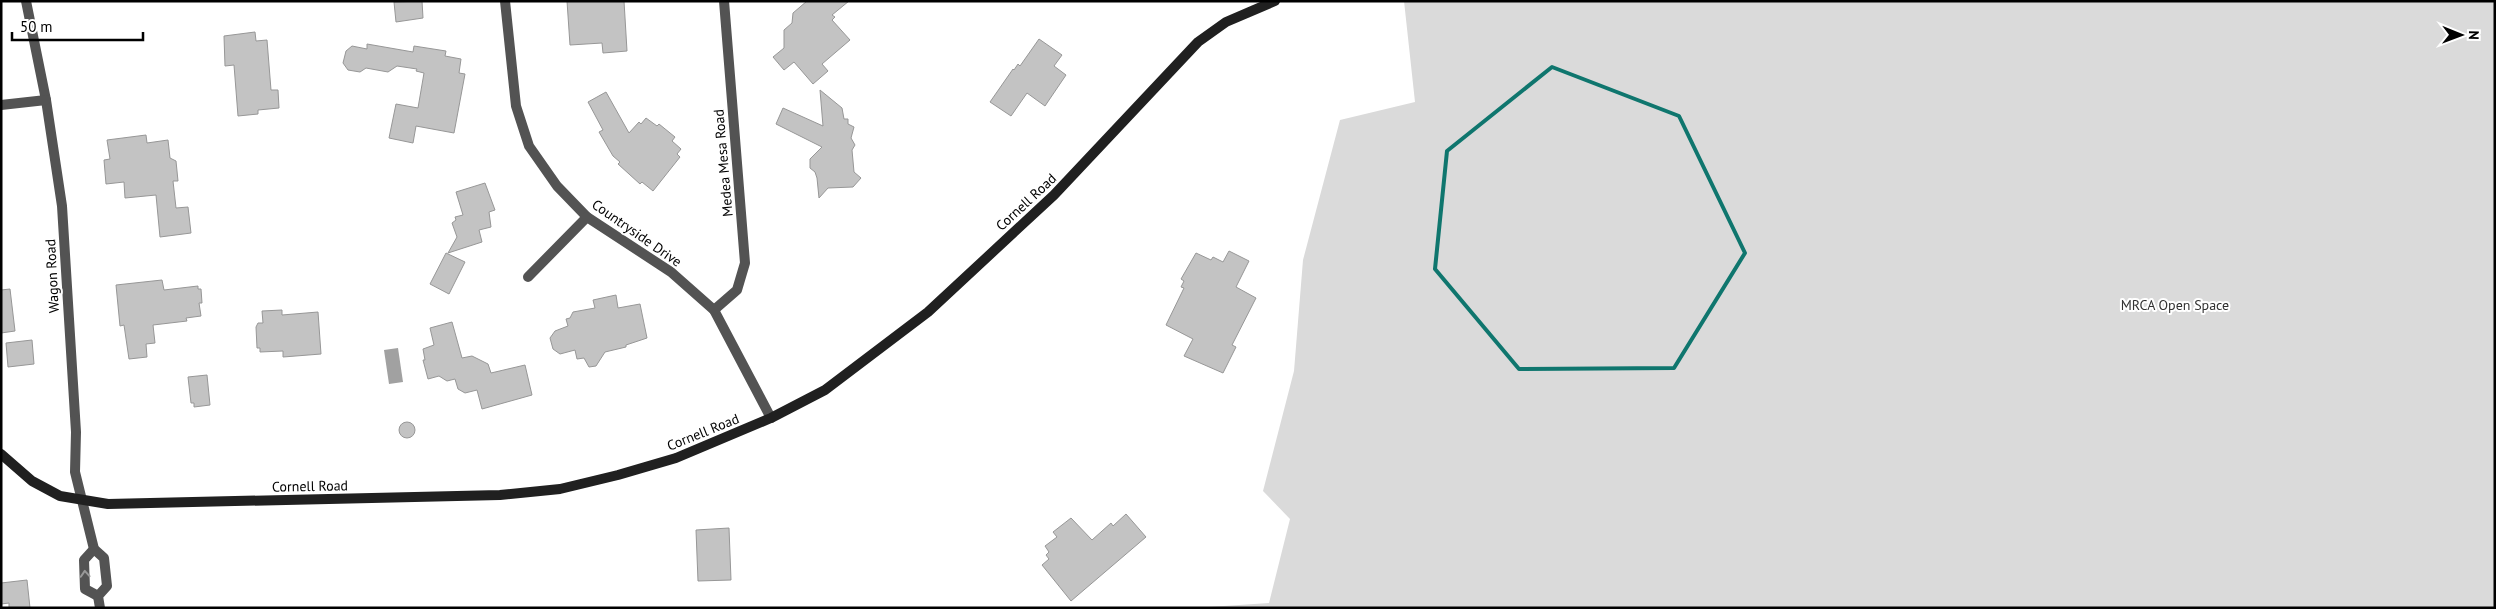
<svg xmlns="http://www.w3.org/2000/svg" width="2496" height="609" font-family="'PT Sans',sans-serif">
<style>
.green{fill:#dadada}
.water{fill:#a1a1a1}
.building{fill:#c3c3c3;stroke:#979797}
.lines{fill:none;stroke-linecap:round;stroke-linejoin:round}
.street{stroke:#535353;stroke-width:10}
.secondary{stroke:#202020;stroke-width:10}
.oneway{stroke:#989898}
.marked{fill:none;stroke:#0f766e;stroke-width:4;stroke-linejoin:round}
.labels{text-anchor:middle;stroke-width:4;stroke-linejoin:round;paint-order:stroke}
.street-label{font-size:14px;fill:#000;stroke:#fff}
.park-label{font-size:14px;fill:#313131;stroke:#fff}
</style>
<rect width="100%" height="100%" fill="#fff"/>
<path class="green" d="M1404,1h1091v607h-1301l75,-5 21,-84 -27,-28 31,-120 9,-111 37,-140 75,-18z"/>
<path class="water" d="M398,348l5,34 -14,2 -5,-34z"/>
<g class="building">
<path d="M422,1l1,17 -27,4 -2,-20z"/>
<path d="M567,1h57l3,50 -24,2 -1,-10 -32,2z"/>
<path d="M807,1h42l-17,14 3,2 -3,3 18,20 -28,24 6,7 -15,13 -19,-22 -10,8 -11,-13 11,-9v-18l8,-7 1,-10z"/>
<path d="M255,32l1,9 11,-1 4,50h7l1,18 -21,2v4l-20,2 -4,-51 -9,1 -1,-30z"/>
<path d="M1039,39l23,16 -8,11 12,9 -21,31 -18,-13 -16,23 -21,-14 23,-33 1,1 4,-6 2,2z"/>
<path d="M367,44l46,8 1,-6 32,5 -1,5 16,3 -2,14 6,1 -11,59 -38,-7 -3,17 -24,-5 7,-34 22,4 6,-35 -8,-2 1,-2 -20,-3 -9,6 -22,-4 -6,4 -12,-2 -5,-7 3,-12 6,-5 15,3z"/>
<path d="M820,90l22,18 2,11h4v5l6,3 -3,11 4,7 -3,5 2,22 7,6 -8,9 -25,1 -9,10 -2,-20 -2,-6 -5,-4v-9l12,-12 -46,-23 7,-16 40,18z"/>
<path d="M606,92l23,41 10,-11 2,2 5,-6 11,8 2,-2 16,13 -3,4 9,8 -4,5 3,3 -27,34 -11,-9 -2,2 -22,-20 2,-2 -7,-6 -14,-24 4,-2 -15,-28z"/>
<path d="M146,135l1,8 21,-3 2,18 6,3 2,20h-5l3,27 12,-1 3,26 -31,4 -4,-42 -31,3 -1,-16 -18,2 -2,-24 6,-1 -3,-19z"/>
<path d="M485,183l10,27 -6,2 2,15 -12,3 3,12 -34,11 9,-16 -5,-14 4,-3 -1,-3 8,-2 -7,-23z"/>
<path d="M1229,251l20,10 -13,26 20,11 -24,47 4,2 -13,26 -39,-17 9,-17 -27,-14 18,-37 -3,-1 3,-6 -3,-2 15,-26 15,7 2,-3 10,5z"/>
<path d="M446,253l19,9 -16,32 -19,-10z"/>
<path d="M162,280l2,10 34,-4v3h3l1,14h-3l2,13 -15,2 1,3 -34,4 2,18 -9,1 1,13 -18,2 -5,-34 -4,1 -4,-41z"/>
<path d="M10,289l5,42 -14,2v-43z"/>
<path d="M616,295l2,13 22,-4 7,34 -21,7v2l-21,5 -9,14 -7,1 -5,-9 -7,1 -2,-9 -15,4 -7,-5 -3,-11 5,-7 13,-5 -2,-7 4,-1 3,-6 22,-4 -2,-8z"/>
<path d="M282,310v5l36,-3 3,42 -38,3v-6l-23,1v-4h-3l-1,-21 2,-4h5l-1,-12z"/>
<path d="M452,322l10,36 10,-2 16,8 3,9 34,-8 7,30 -50,14 -5,-19 -12,3 -7,-4 -3,-10 -8,2 -8,-5 -11,3 -5,-19h2l-2,-11 11,-4 -4,-17z"/>
<path d="M32,340l2,24 -26,3 -2,-24z"/>
<path d="M207,375l3,30 -16,2v-4h-3l-3,-26z"/>
<circle cx="407" cy="430" r="8"/>
<path d="M1126,514l20,23 -75,64 -29,-36 7,-6 -3,-4 3,-3 -4,-6 12,-9 -4,-5 18,-14 21,22 19,-17 2,3z"/>
<path d="M729,528l2,52 -33,1 -2,-51z"/>
<path d="M27,580l3,28h-21v-5l-8,1v-21z"/>
</g>
<g class="lines">
<g class="street">
<path d="M26,1l20,99 16,106 14,226 -1,40 19,77 10,9 3,28 -9,10 2,12"/>
<path d="M505,1l11,105 13,40 28,40 30,31 84,55 43,38 57,108"/>
<path d="M1,105l45,-5"/>
<path d="M528,277l59,-60"/>
<path d="M714,310l23,-20 8,-27 -21,-262"/>
<path d="M94,549l-10,11 1,29 13,7"/>
</g>
<path class="secondary" d="M1,454l31,27 28,15 48,8 392,-9 60,-6 58,-14 58,-17 95,-40 54,-28 103,-78 126,-117 144,-153 28,-20 49,-21"/>
</g>
<defs><path id="oneway-chevron" d="M-2-3.5L2.5 0L-2 3.5" fill="none" stroke-width="1.6" stroke-linecap="round" stroke-linejoin="round" transform="scale(1.25)"/></defs>
<use class="oneway" href="#oneway-chevron" transform="translate(85 574) rotate(-94)"/>
<path class="marked" d="M1552,67l127,49 66,137 -71,115 -155,1 -84,-100 12,-118z"/>
<g class="labels">
<g class="street-label">
<text transform="translate(723 163) rotate(-95)" y="5">Medea Mesa Road</text>
<text transform="translate(1026 202) rotate(-43)" y="5">Cornell Road</text>
<text transform="translate(637 233) rotate(35)" y="5">Countryside Drive</text>
<text transform="translate(52 276) rotate(-93)" y="5">Wagon Road</text>
<text transform="translate(703 432) rotate(-22)" y="5">Cornell Road</text>
<text transform="translate(310 486) rotate(-1)" y="5">Cornell Road</text>
</g>
<g class="park-label">
<text x="2175" y="310">MRCA Open Space</text>
</g>
</g>
<rect width="2496" height="609" fill="none" stroke="#000000" stroke-width="5"/>
<g transform="translate(2461 35) rotate(91)" stroke="#ffffff" stroke-width="4" paint-order="stroke">
<path d="M0-4L9 19L0 12L-9 19Z" fill="#000000"/>
<text y="-8" font-size="14" font-weight="bold" text-anchor="middle" fill="#000000">N</text>
</g>
<path d="M12 32v8h131v-8" fill="none" stroke="#000000" stroke-width="2.5"/>
<text x="20" y="32" font-size="15" fill="#000000" stroke="#ffffff" stroke-width="4" paint-order="stroke">50 m</text>
</svg>
